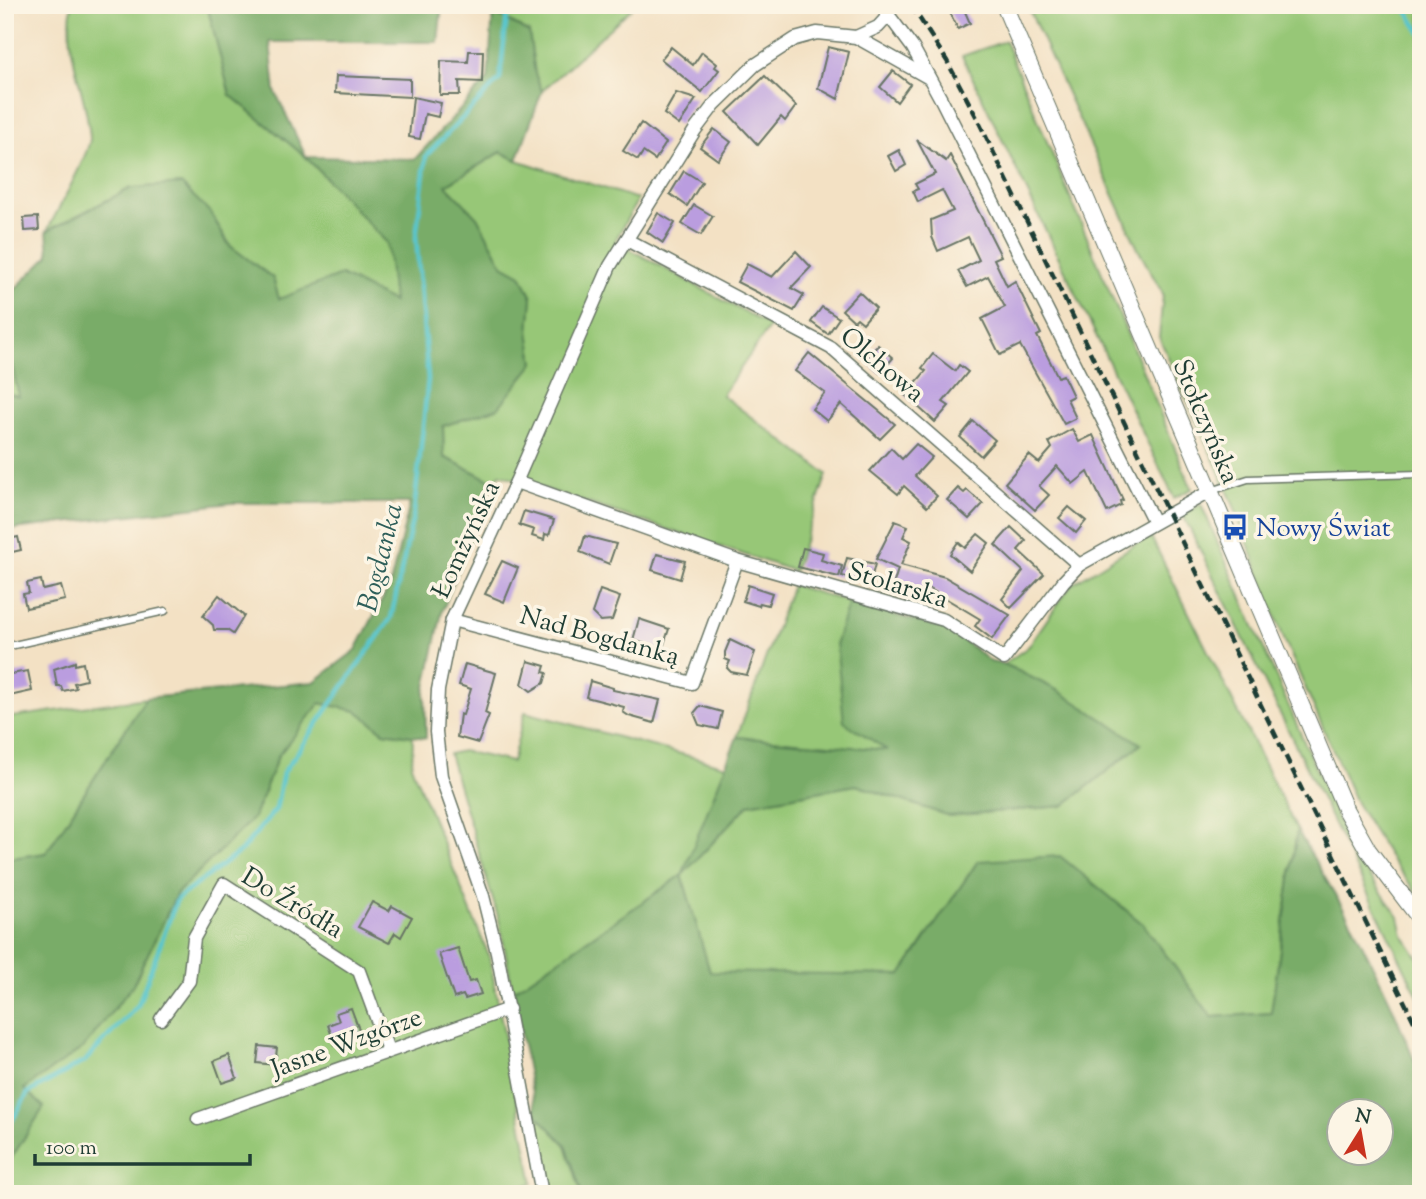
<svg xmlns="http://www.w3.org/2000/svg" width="1426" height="1199" font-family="'Sorts Mill Goudy',serif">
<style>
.green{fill:#97c777;stroke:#5b8256;stroke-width:2}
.forest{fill:#79ac68;stroke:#4c744e;stroke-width:2;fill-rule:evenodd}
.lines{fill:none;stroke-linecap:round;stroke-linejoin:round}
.stream{stroke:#59c6ce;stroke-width:4.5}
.building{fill:#ba9ddf}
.service-casing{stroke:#697666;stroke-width:9}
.minor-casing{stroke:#697666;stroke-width:15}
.tertiary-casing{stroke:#697666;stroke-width:18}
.service{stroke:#fff;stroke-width:6}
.minor{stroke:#fff;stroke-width:12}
.tertiary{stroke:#fff;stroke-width:16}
.rail{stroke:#1f3d34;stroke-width:4.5;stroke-dasharray:10 5;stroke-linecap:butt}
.labels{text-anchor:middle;stroke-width:7;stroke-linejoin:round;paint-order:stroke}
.street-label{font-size:26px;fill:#1f3d34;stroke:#fcf5e5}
.transit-label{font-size:26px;fill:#164399;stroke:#fcf5e5;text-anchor:start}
.water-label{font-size:28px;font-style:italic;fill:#2e5f5a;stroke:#fcf5e5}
</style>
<rect width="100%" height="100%" fill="#fcf5e5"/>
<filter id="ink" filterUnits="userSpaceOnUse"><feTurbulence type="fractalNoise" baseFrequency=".0143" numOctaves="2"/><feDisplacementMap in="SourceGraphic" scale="14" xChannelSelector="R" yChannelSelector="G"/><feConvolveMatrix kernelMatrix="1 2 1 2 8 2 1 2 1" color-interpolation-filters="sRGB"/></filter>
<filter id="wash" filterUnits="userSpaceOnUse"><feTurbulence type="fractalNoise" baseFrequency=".00686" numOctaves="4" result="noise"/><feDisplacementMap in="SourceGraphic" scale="28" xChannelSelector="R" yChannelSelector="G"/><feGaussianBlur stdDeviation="1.57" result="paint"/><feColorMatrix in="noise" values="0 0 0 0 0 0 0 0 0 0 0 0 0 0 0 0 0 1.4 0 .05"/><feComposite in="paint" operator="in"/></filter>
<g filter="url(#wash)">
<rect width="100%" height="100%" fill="#f3e1c4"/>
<g class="green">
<path d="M72,5h135l23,90 76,62 82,86 5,59 -52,-27 -62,25 -6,-22 -41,-30 -22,-36 -79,-24 -84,43c8,-16 44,-80 43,-93 -3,-44 -27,-88 -18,-133z"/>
<path d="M449,5h54l25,6 6,-6 99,2 -91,84 -7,-17 -6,-42 -36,-19z"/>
<path d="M1027,5h394v893l-29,-37 -36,-58 -72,-164 -52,-138 -73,-164 4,-43 -24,-43z"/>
<path d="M1005,41l187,448 -18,9 -212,-442z"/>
<path d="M502,152l15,8 121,39 -23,42 155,85 -48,69 105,79 -33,97 -294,-97 -6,8 -50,-25 -1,-31 55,-18 36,-45 -5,-32 3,-33 -11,-23 -18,-10 -26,-48 -31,-32z"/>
<path d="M5,323l14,73 -14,-3z"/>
<path d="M1201,504l150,346 48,67 4,18 18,27v40l-238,-487z"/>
<path d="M1150,535l147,295 -26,183 -59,4 -69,-93 -165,-63 -77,114 -191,-2 -28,-98 -169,116 -14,-71 -50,-166 13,-3 50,11 13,-50 201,54 -42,107 65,-69 107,-19 93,31 114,-10 78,-62 -84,-54 -53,-26 24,-17 43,-62z"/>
<path d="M792,585l57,17 -13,40 53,109 -152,-14z"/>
<path d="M146,698l-100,155 -41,6v-141z"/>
<path d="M320,703l37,8 27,21 29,4 -1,32 77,188 44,227 -31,11h-497v-26l39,-61 -21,-18 61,-42 49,-62 44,-92 77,-76 24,-61z"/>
<path d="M536,1114l30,31 16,49h-31z"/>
</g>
<g class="forest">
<path d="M207,5h235l-4,37h-168l5,49 31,66 109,2 73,-80 5,-66 36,20 6,41 7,17 -25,69 -16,-8 -55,33 31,32 26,48 18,10 11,23 -3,33 5,32 -36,45 -55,18 1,31 50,25 -52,130 -17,80 1,46 -42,-6 -27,-21 -37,-8 -42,53 -24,61 -77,76 -44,92 -49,62 -60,42 20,18 -39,61v-309l41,-6 100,-155 168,-16 42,-32 34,-65 20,-82h-179l-226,27v-137l14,3 -11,-47 -3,-50 44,-44 -2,-24 84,-43 50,-4 29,28 19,33 44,33 6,21 62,-24 52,27 -6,-59 -81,-86 -76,-62z"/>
<path d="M849,602l103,29 39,31 13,2 53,26 84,54 -78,62 -114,10 -93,-31 -107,19 -67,71 28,97 191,3 77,-114 82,-5 83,68 69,93 59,-4 26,-183 57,97 36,74 31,76v117h-839l-16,-49 -30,-31 -23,-123 169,-116 55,-138 150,13 -43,-28 -8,-80zM1338,1112h42v42h-42z"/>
</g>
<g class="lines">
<g class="stream">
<path d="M1403,5l18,28"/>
<path d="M5,1133l23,-40 57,-32 53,-56 39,-106 64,-48 35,-42 7,-36 108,-155 23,-106 14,-133 -12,-142 10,-81 74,-77 8,-74"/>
</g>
</g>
<g id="blocks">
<g class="building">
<path d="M946,5h16l8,18 -12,6z"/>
<path d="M671,47l22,18 9,-13 15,12 -2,3 4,3 -17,22 -41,-33z"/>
<path d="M828,47l21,5 -11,47 -20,-11z"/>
<path d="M469,51h14l-1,31 -23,-1 1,14h-20l1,-34 27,1z"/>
<path d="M893,71l17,13 -13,18 -17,-15z"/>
<path d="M336,76l74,3v18l-75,-4z"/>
<path d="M765,76l31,30 -11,15 -4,-4 -23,28 -31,-33z"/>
<path d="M676,93l20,6 -17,26 -15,-11z"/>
<path d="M413,97l28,6 -3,14 -13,-3 -5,25 -11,-2z"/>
<path d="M641,123l25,20 -11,17 -12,-8 -5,8 -15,-9z"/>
<path d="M714,129l17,13 -13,18 -18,-13z"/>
<path d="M917,140l29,21 4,-6 51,101 -7,3 13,27 8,-5 26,53 -4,2 21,41 5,-2 10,21 -6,3 9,19 -12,6 -44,-79 -20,10 -18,-36 23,-12 -17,-31 -21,11 -9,-16 21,-11 -11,-23 -30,14 -6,-14 -1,-17 22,-9 -11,-21 -24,12 -5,-11 5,-2 -3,-5 20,-10z"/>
<path d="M899,150l7,15 -10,6 -8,-15z"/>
<path d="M684,171l18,11 -15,24 -17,-12z"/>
<path d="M694,205l19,11 -12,19 -19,-11z"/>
<path d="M658,213l17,10 -12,20 -16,-11z"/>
<path d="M38,217l1,13 -14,1 -1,-13z"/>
<path d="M796,251l15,16 -20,21 13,7 -10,16 -57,-29 10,-18 25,13z"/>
<path d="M859,292l17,16 -13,15 -6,-5 -3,3 -12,-11z"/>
<path d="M822,307l17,11 -11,16 -17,-12z"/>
<path d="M878,345l15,13 -13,15 -15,-13z"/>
<path d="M809,353l86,71 -15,15 -39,-35 -14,17 -15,-12 13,-16 -30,-22z"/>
<path d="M933,354l22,17 4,-6 9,7 -25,30 6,4 -14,16 -30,-27 21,-24 -4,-3z"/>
<path d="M973,421l22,19 -14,16 -21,-19z"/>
<path d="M1072,429l7,13 14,-7 30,65 -3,1 1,4 -14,7 -19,-40 -15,12 -16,-18 -18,20 10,9 -14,15 -30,-27 24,-28 10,8 13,-15 -3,-6z"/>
<path d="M916,444l16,13 -17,19 22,20 -10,11 -23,-21 -6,8 -28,-23 21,-23 11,11z"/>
<path d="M958,488l6,5 3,-3 16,14 -14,15 -22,-19z"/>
<path d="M1069,507l17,14 -10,12 -17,-15z"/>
<path d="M524,511l30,9 -5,15 -4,-1 -1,6 -12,-4 2,-6 -15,-5z"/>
<path d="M895,521l13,5 -5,11 8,4 -10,24 44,12 65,38 -18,24 -17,-13 5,-7 -55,-33 -4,12 -29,-9 6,-20 -22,-10z"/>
<path d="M1011,527l15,14 -8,9 26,24 -33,34 -9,-9 21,-28 -28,-26z"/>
<path d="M978,534l11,9 -19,28 -20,-17 8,-12 7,6z"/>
<path d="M585,536l31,8 -7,20 -29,-12z"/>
<path d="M18,537l3,13 -13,3 -3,-13z"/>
<path d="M803,548l20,5 -2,7 21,6 -3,11 -41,-10z"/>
<path d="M657,554l28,7 -5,18 -28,-9z"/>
<path d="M847,558l28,6 -5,19 -28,-7z"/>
<path d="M502,561l16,7 -14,34 -19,-8z"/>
<path d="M41,580l2,10 18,-4 4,14 -39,8 -3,-14 6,-1 -2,-10z"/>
<path d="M748,585l24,8 -4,12 -8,-2 -1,3 -16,-5z"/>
<path d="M600,590l20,7 -8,23 -12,1 -8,-8z"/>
<path d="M219,595l25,21 -11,18 -6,-4h-13l-1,-5 -10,-9z"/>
<path d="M639,619l30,10 -7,21 -29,-10z"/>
<path d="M730,640l25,12 -8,23 -16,-3 -4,-4 3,-7 -5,-2v-7z"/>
<path d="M528,661l17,5 -2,6 4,1 -3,10 -13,8 -9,-7z"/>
<path d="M75,662v3l8,-2 3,17 -12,3 2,5 -13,3 -2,-5h-4l-3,-17z"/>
<path d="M465,664l31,9 -11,40 4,2 -11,28 -21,-6 3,-23 3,1 8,-26 -12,-4z"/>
<path d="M28,671l4,20 -27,6v-22z"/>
<path d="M590,681l23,7v2l47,10 -6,23 -25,-7 -6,-4 1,-5 -38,-10z"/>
<path d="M700,706l22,6 -4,17 -19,-4 -5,-12z"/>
<path d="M372,902l17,9 3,-5 20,11 -11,20 -6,-4 -6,10 -31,-16z"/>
<path d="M458,948l11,34 7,-2 5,14 -16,5 -2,-4 -9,3 -15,-44z"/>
<path d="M351,1008l10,27 -26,10 -7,-20 11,-4 -3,-8z"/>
<path d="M259,1046l18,2 -2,17 -18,-2z"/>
<path d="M229,1055l8,23 -15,5 -8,-22z"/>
</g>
</g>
</g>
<g filter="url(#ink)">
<use href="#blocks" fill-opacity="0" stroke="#697666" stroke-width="2"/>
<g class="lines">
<g class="service-casing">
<g id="service">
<path d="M1211,491l37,-12 173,-5"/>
<path d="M5,647l160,-36"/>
</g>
</g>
<g class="minor-casing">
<g id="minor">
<path d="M881,5l32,43 29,53 212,421"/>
<path d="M856,37l22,-10 11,-12"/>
<path d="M627,240l204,108 248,217"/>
<path d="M516,482l221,79 207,59 60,39 59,-77 16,-17 130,-73"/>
<path d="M452,620l240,63 45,-122"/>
<path d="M161,1019l28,-38 5,-43 30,-54 135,87 29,79"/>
<path d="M198,1119l311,-110"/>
<path d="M542,1194l-45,-242 -14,-56 -42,-120 -5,-44 2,-42 14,-70 64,-138 94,-216 85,-136 19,-25 41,-40 40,-26 22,-6 39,4 73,41"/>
</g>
</g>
<g class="tertiary-casing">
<path id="tertiary" d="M1004,5l342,806 22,39 53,70"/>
</g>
<use href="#service" class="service"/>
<use href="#minor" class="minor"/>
<use href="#tertiary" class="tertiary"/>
<path class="rail" d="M911,5l36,56 29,55 445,920"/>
</g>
</g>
<defs>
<g id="bus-bare" transform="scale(2.1)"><path d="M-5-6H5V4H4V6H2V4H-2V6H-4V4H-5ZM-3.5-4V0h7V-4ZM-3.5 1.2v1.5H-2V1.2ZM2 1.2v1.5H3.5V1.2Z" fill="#1a4fb4" stroke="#fcf5e5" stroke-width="2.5" paint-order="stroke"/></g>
</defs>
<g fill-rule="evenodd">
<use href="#bus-bare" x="1235" y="527"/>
</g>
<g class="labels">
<g class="street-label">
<text transform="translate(883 364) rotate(40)" y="9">Olchowa</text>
<text transform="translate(1207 421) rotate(67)" y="9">Stołczyńska</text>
<text transform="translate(465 539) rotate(-65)" y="9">Łomżyńska</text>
<text transform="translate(898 584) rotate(17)" y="9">Stolarska</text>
<text transform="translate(600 635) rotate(15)" y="9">Nad Bogdanką</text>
<text transform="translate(293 902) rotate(31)" y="9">Do Źródła</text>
<text transform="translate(346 1042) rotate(-20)" y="9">Jasne Wzgórze</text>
</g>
<g class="transit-label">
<text x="1256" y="536">Nowy Świat</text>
</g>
<g class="water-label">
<text transform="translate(379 557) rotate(-76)" y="10">Bogdanka</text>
</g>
</g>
<rect width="1426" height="1199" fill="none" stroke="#fcf5e5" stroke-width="28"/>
<g transform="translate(1360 1132) rotate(11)"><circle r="33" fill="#fcf5e5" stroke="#a4ab9e" stroke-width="2"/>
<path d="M0-5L12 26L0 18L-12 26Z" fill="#c8321e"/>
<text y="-10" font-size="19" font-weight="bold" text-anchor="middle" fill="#1f3d34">N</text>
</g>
<path d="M35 1154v10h215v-10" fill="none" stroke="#1f3d34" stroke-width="3.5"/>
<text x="46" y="1154" font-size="21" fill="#1f3d34" stroke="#fcf5e5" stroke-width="5" paint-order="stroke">100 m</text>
</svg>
